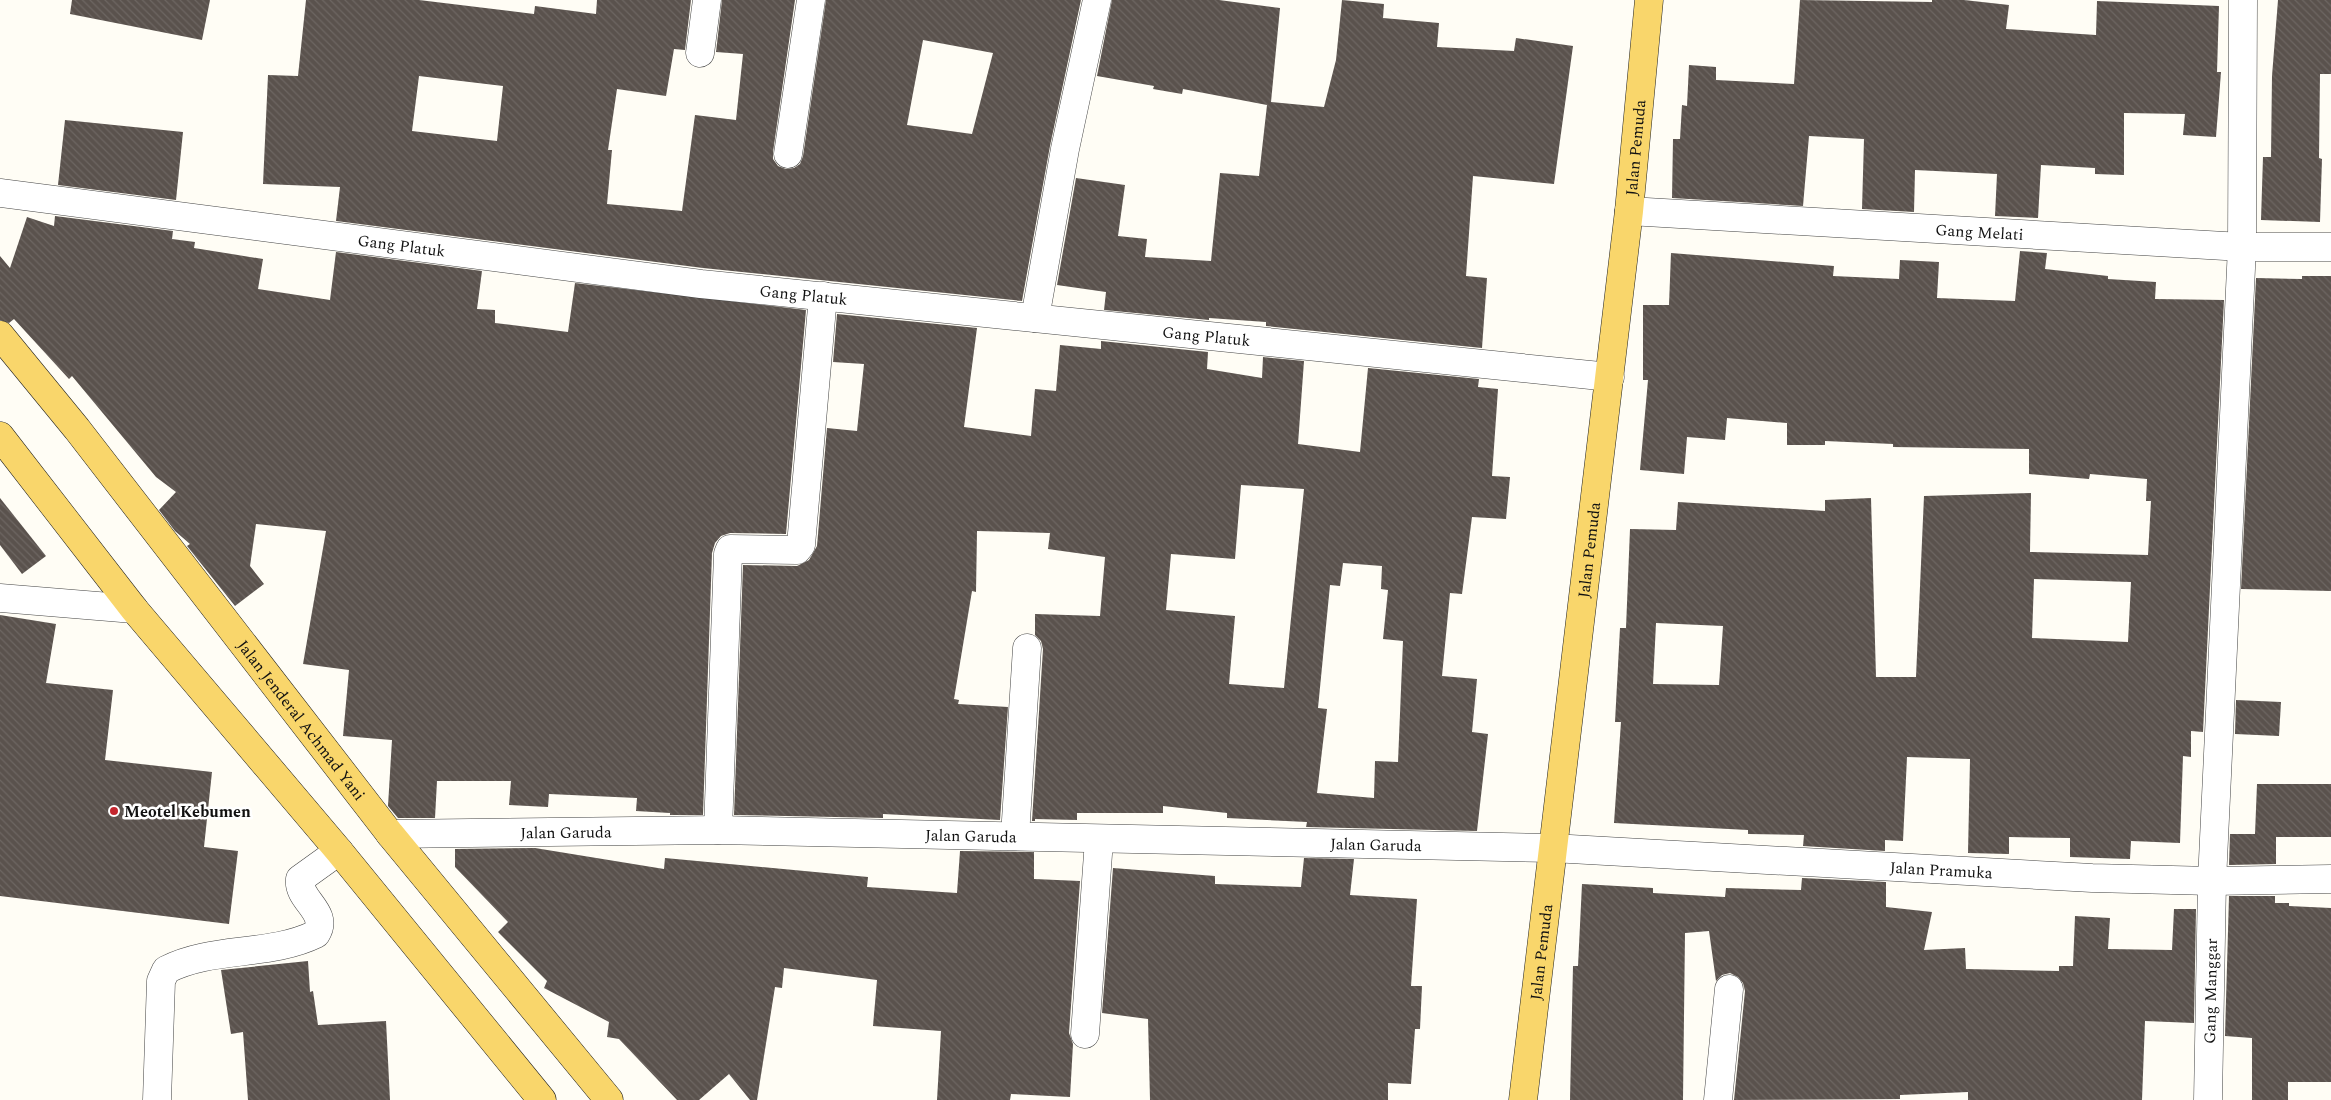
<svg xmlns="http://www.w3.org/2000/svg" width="2331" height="1100" font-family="Spectral,serif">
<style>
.building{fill:url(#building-back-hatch);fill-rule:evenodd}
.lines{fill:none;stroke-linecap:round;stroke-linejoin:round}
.minor-casing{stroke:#444;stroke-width:29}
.major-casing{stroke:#222;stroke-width:29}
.minor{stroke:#fff;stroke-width:28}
.major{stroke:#f9d66b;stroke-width:28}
.poi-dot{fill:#c4262e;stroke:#fff;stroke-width:2}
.labels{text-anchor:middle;stroke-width:5;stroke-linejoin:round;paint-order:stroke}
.street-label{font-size:16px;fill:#111;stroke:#fff}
.poi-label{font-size:16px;font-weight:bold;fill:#111;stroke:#fff;text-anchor:start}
</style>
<defs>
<pattern id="building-back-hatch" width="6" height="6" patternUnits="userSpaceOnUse" patternTransform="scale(1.25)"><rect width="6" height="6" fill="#5a524d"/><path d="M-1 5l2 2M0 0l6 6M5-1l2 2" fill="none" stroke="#6d6662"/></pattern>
</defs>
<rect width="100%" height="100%" fill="#fffdf5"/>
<g class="building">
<path d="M72,0h138l-8,40 -132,-26z"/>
<path d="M306,0h113l115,14 1,-8 61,8 1,-14h94l-6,50 -11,-1 -8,47 -49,-7 -9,61h4l-5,54 75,7 13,-96 41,5 7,-66 -27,-2 6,-52h73l-22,152v7l5,7 8,3 8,-1 6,-4 3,-8 23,-156h255l-31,146 -28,155 -319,-33 -367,-47 4,-34 -77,-3 5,-109 30,1zM923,40l70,13 -21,81 -65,-9zM419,76l84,10 -6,55 -85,-10z"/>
<path d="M1112,0h107l61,8 -9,94 53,5 12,-47 6,-60 42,4 -1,14 56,5 -2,24 77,4 2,-13 57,8 -19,138 -81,-8 -7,100 21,2 -5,70 -216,-22v-4l-57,-4v2l-105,-10 2,-18 -49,-7 19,-107 49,7 -7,51 29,3 -2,18 66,4 9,-88 39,3 8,-71 -84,-16 -1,5 -29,-5 1,-3 -57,-10z"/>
<path d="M1800,0l132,2v-2h32l45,5 -3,24 90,6 1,-34 122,5 -2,66h4l-5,65 -33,-2 2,-21 -61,-1v62l-29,-1v-6l-54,-3 -3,53 -43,-2 2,-42 -82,-4 -1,42 -52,-3 2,-70 -55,-3 -6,70 -131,-8 1,-59h7l2,-34 5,1 2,-41 27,2v13l78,4z"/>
<path d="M2278,0h53v74h-11l-1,84 3,1 -2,63 -59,-2 2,-63h8l1,-81z"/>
<path d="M65,120l118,12 -7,68 -118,-15z"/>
<path d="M55,216l118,15 -1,8 23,3 -1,6 69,11 -5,30 72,11 6,-48 146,19 -5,38 18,1v13l73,9 7,-49 231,27 -20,224 -56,-1 -9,3 -6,7 -3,10 -9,262h-33v-2l-34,-2 1,-13 -88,-4 -1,13 -39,-2 2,-24h-74l-2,37h-37l-10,-12 4,-66 -49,-4 6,-66 -46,-6 23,-133 -70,-7 -6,42 14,18 -29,22 -48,-60 3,-2 -15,-13 -16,-21 17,-18 -20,-15 -84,-101 -3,3 -55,-60 -5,4 -9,-3v-64l10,12 17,-51 27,9z"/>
<path d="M2020,251l27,2 -2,16 63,7v3l48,3 -1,17 69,1 -21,432 -12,-1v26l-8,-1 -3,87 -49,-2 -1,18 -60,-2v-19l-61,-1v17l-41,-1 2,-94 -63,-2 -4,84 -18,-1v11l-82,-5 1,-11 -56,-1v-4l-134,-7 7,-101h-6l5,-94h6l4,-99 46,1 2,-28 147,9v-11l46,-2 5,179h40l8,-181 107,-3 -1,59 118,3 3,-54h-5l1,-22 -57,-5 -1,5 -60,-5v-25l-136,-2v-3l-68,-3v4h-38v-22l-60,-5 -2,22 -38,-3 -3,37 -44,-4 8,-90h-5v-75h26l2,-52 163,13 -1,10 66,3 1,-19 39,2 -2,36 78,3zM2034,579l97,3 -3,60 -96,-4zM1656,623l67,3 -4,59 -66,-1z"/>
<path d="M2302,276h29v315l-90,-2 15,-311 46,1z"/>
<path d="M837,314l140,14 -13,99 67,9 4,-47 21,2 4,-46 41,4v-8l107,11 -1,17 55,9 1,-21 41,4 -6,83 62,8 8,-84 111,11 -1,8 20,2 -6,87 18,1 -4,42 -34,-2 -10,77 -12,-1 -8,83 35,3 -5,53 16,2 -11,97 -171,-4 1,-5 -80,-4v-5l-64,-7v7h-86v7l-42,-1v2h-3l11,-172 -2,-8 -6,-6v-21l65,2 5,-59 -57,-8 2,-16 -73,-2 -1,61 -4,-1 -18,108 5,1 -1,4 50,3 -8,113 -117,-6v4l-149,-3 9,-250 54,1 12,-6 8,-14 10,-118 30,3 7,-67 -31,-2zM1241,485l63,4 -20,199 -55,-4 6,-68 -69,-6 5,-56 64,5zM1343,563l39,3 -1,23 7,1 -5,49 20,2 -5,121 -23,-1 -1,37 -57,-5 10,-84 -9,-1 12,-123 10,1z"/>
<path d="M0,498l46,58 -24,18 -22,-29z"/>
<path d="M0,615l56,9 -10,59 67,7 -8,70 107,12 -8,75 34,4 -9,73 -229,-28z"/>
<path d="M2236,700l45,2 -2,34 -44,-2z"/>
<path d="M2257,784h74v53h-55v27l-47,1 1,-31h25z"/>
<path d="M535,848l129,21 1,-11 203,19 -1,10 90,6 3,-42 74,1v27l46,2 -11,152 4,11 -3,53 -59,-3 -1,6h-73l4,-69 -68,-5 4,-46 -93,-12 -2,20 -7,-1 -18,113h-7l-21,-26 -30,26h-22l-58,-61 -12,-2 2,-15 -65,-34 3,-7 -49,-49 10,-10 -53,-55v-18z"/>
<path d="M1304,858l50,1 -4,36 67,4 -6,87h11l-2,43h-5l-4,55 -23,-1v17h-238l-2,-81 -46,-6 11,-145 102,8v8l86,3z"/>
<path d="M1802,878l84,4v25l46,5 -8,38 41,-2 1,21 93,2v-5h14l2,-50 35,2 -2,31 64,1 2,-41h22l-2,114 -49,-2 -3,79h-174v-8l-68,3v4l-166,1 11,-109 -2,-8 -5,-6 -8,-4 -8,2 -6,6 -7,-50 -24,2 -2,167h-113l3,-134h5l4,-82 71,4v5l72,4 1,-9 75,2z"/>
<path d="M2229,896h46v7h14v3l42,2v174h-43v18h-36v-62l-27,-2z"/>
<path d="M308,961l2,31 3,-1 5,34 68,-4 4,79h-142l-5,-68 -12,2 -10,-64z"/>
</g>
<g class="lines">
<g class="minor-casing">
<g id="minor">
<path d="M700,53l7,-53"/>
<path d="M788,154l23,-154"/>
<path id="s1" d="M0,193l701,91 909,93"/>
<path id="s2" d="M1629,211l613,36h89"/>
<path d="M1035,318l30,-169 32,-149"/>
<path d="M0,598l134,11"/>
<path d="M718,830l10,-276 2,-5 67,1 4,-5 22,-249"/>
<path id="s3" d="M390,834l328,-4 834,18 540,30 120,3 119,-2"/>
<path d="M1015,836l12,-188"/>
<path d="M1085,1034l14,-194"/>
<path d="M157,1100l4,-119 5,-11c46,-24 103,-13 150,-36 14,-22 -19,-34 -16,-55l39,-28"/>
<path d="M1718,1100l11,-111"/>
<path id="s4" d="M2208,1100l4,-219 30,-634 1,-247"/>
</g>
</g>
<g class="major-casing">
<g id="major">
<path id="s5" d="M0,335l77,94 313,405 219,266"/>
<path d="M0,436l134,173 205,242 203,249"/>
<path id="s6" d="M1523,1100l106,-889 20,-211"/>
</g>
</g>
<use href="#minor" class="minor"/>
<use href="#major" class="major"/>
</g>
<circle class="poi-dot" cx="114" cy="811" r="5"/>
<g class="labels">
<g class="street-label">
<text dy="6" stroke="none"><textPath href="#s6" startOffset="959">Jalan Pemuda</textPath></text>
<text dy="6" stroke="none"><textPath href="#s2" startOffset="351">Gang Melati</textPath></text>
<text dy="6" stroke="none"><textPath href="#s1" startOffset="405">Gang Platuk</textPath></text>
<text dy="6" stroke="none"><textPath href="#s1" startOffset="810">Gang Platuk</textPath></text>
<text dy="6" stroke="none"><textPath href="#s1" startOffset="1215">Gang Platuk</textPath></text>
<text dy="6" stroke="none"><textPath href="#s6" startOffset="554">Jalan Pemuda</textPath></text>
<text dy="6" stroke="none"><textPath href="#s5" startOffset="489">Jalan Jenderal Achmad Yani</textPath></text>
<text dy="6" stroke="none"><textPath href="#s3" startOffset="176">Jalan Garuda</textPath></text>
<text dy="6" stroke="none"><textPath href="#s3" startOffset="581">Jalan Garuda</textPath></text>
<text dy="6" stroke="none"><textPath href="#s3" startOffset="986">Jalan Garuda</textPath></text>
<text dy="6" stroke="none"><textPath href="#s3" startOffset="1552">Jalan Pramuka</textPath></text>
<text dy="6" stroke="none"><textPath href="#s6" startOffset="149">Jalan Pemuda</textPath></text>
<text dy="6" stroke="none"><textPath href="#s4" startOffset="109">Gang Manggar</textPath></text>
</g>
<g class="poi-label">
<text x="124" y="817">Meotel Kebumen</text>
</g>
</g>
</svg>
